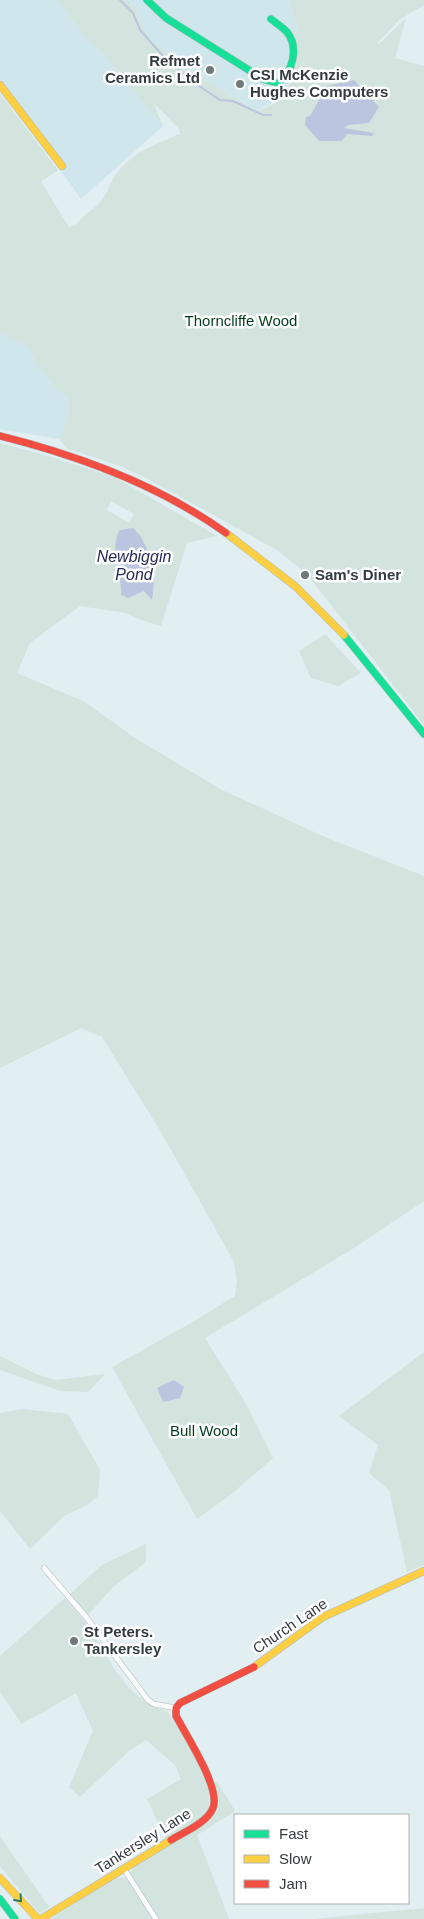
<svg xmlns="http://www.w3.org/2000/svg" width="424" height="1919" font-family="Helvetica,sans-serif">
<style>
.built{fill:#cee6ec}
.green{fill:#d2e4dd;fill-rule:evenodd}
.water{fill:#bbc5df}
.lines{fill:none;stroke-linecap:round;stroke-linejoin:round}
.stream{stroke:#bbc5df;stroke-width:2}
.street-casing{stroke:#afb9bc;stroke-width:6}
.fast-casing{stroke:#afb9bc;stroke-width:8}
.slow-casing{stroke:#afb9bc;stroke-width:8}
.jam-casing{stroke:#afb9bc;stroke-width:8}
.street{stroke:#fafcfd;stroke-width:5}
.fast{stroke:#16e098;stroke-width:7}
.slow{stroke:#ffcf43;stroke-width:7}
.jam{stroke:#f24e42;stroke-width:7}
.oneway{stroke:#277e62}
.poi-dot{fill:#6f7a7d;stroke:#fff;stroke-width:2}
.labels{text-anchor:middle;stroke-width:5;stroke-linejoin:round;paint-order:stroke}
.poi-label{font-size:15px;font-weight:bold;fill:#323c3e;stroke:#fff;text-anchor:start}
.park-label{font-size:15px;fill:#003c1c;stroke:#fff}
.street-label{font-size:15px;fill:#323c3e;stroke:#fff}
.water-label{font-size:16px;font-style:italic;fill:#242a58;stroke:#fff}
</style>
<rect width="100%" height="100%" fill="#e1eef2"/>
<g class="built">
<path d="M0,0h58l29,40 12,9 64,77 -82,73 -81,-114z"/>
<path d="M128,0h160l11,30 -5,2 3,22 -3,15 -7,20 -7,11 -24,10 -58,-34 -51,-39 -11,-29z"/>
<path d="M0,333l28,14 12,22 20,24 8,4 1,16 -9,26 -60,-10z"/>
</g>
<g class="green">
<path d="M58,0h70l8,8 11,29 51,39 59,35c7,-3 16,-6 22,-11 18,-14 17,-48 15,-68l5,-3 -11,-29h136v5l-25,15 -21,22 1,2 27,-26 -11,40 29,8v659l-117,-151 -30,-24 -133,-73 -24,-11 -54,-18 -6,-9 9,-26 -1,-16 -8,-4 -20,-24 -12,-22 -28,-14v-239l58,76 -17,12 28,45 7,-2c7,-11 18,-15 25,-24 7,-8 9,-19 15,-27 17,-22 40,-30 64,-40l-1,-5 -26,-27 10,24 -64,-77 -12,-9zM310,116l59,7 -20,2 -6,3 28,8 -66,-10 1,-9z"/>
<path d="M0,443l45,12 69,22 103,59 -30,7 -26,83 -20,-6 -16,-7 -45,-7 -50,37 -13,30 68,29 50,36 87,52 103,47 99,39v325l-70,47 -149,90 40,64 28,56 -44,38 -32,23 -85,-152 79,-44 44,-27 2,-14 -3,-20 -73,-130 -59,-95 -21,-9 -81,40zM111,501l23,13 -5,9 -22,-13zM122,583l32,8 -2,8 -8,-9 -16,7 -7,-2z"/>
<path d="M325,634l36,39 -23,13 -27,-8 -12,-27z"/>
<path d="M424,1352v213l-17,7 -18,-82 -20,-17 9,-28 -39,-29z"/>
<path d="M0,1356l36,18 20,6 49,-6 -17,18 -28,-1 -60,-21z"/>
<path d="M22,1409l46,5 32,56 -2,26 -11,9 -23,11 -34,33 -30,-38v-98z"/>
<path d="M146,1544v18l-33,25 -25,28 -18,-21 32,-29z"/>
<path d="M65,1598c6,7 12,14 18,21 25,34 39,80 84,92 12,20 53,78 40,100 -8,13 -29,21 -41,29l-19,-41 34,-20 -6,-14 -29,-25 -16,10 -50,47 -11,-10 24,-56 -17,-38 -54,31 -22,-32v-36z"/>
<path d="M217,1781l18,30 -38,24 32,84h-178l63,-41h11l4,4 4,-2 -3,-7 4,-7 82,-52 3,-9 -4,-22z"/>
<path d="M0,1836l49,71 -10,6 -39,-47z"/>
<path d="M424,1908v11h-110z"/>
</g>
<g class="water">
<path d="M354,80l25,27 -10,16 -20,2 -5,3 30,5 -2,3 -25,-2 -5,7h-23l-14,-16 1,-8 4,-1 17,-30z"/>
<path d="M133,528c17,14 24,51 19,72l-8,-9 -16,7 -7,-3c2,-20 -13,-46 -1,-65z"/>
<path d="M174,1380l10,7 -4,11 -17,4 -6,-14z"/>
</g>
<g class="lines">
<path class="stream" d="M120,0l13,13 7,17 23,26 30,26 27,18 13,1 30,14h8"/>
<g class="street-casing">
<g id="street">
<path d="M44,1568l42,49 62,83 6,4 22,4"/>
<path d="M124,1869l32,50"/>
</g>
</g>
<g class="fast-casing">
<g id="fast">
<path d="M147,0l19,18 97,61 16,4c14,-12 20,-36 8,-51 -5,-5 -11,-9 -16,-13"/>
<path d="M344,635l80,99"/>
<path d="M0,1899l15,20"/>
</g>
</g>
<g class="slow-casing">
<g id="slow">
<path d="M0,85l62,81"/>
<path d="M226,533l69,53 49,49"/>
<path d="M254,1667l69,-50 101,-46"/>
<path d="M0,1878l38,41"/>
<path d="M41,1919l130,-79"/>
</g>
</g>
<g class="jam-casing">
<g id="jam">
<path d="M0,436c80,20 159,49 226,97"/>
<path d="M171,1840c13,-8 36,-17 42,-32 8,-20 -27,-73 -37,-92v-8l4,-5 74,-36"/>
</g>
</g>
<use href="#street" class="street"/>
<use href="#fast" class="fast"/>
<use href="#slow" class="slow"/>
<use href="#jam" class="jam"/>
</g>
<defs><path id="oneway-chevron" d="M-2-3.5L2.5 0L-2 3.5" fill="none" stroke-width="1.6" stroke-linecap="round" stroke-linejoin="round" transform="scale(1.25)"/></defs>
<use class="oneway" href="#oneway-chevron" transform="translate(19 1899) rotate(48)"/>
<g class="poi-dot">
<circle cx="210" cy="70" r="5"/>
<circle cx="240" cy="84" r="5"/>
<circle cx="305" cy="575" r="5"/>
<circle cx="74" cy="1641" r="5"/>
</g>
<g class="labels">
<g class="poi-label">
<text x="200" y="66" text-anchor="end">Refmet<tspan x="200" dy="17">Ceramics Ltd</tspan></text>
<text x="250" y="80">CSI McKenzie<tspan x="250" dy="17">Hughes Computers</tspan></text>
<text x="315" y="580">Sam's Diner</text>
<text x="84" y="1637">St Peters.<tspan x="84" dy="17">Tankersley</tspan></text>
</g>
<g class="park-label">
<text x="241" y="326">Thorncliffe Wood</text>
<text x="204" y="1436">Bull Wood</text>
</g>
<g class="street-label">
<text transform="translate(290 1626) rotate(-34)" y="5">Church Lane</text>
<text transform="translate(143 1841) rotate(-32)" y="5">Tankersley Lane</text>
</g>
<g class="water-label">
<text x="134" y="562">Newbiggin<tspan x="134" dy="18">Pond</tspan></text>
</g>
</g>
<rect x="234" y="1814" width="175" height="90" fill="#ffffff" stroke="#adb1b2"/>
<rect x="244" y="1830" width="25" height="8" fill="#16e098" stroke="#adb1b2"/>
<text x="279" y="1839" font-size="15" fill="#323c3e">Fast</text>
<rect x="244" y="1855" width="25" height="8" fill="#ffcf43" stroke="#adb1b2"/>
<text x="279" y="1864" font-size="15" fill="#323c3e">Slow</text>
<rect x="244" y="1880" width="25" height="8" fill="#f24e42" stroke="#adb1b2"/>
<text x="279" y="1889" font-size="15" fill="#323c3e">Jam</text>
</svg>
